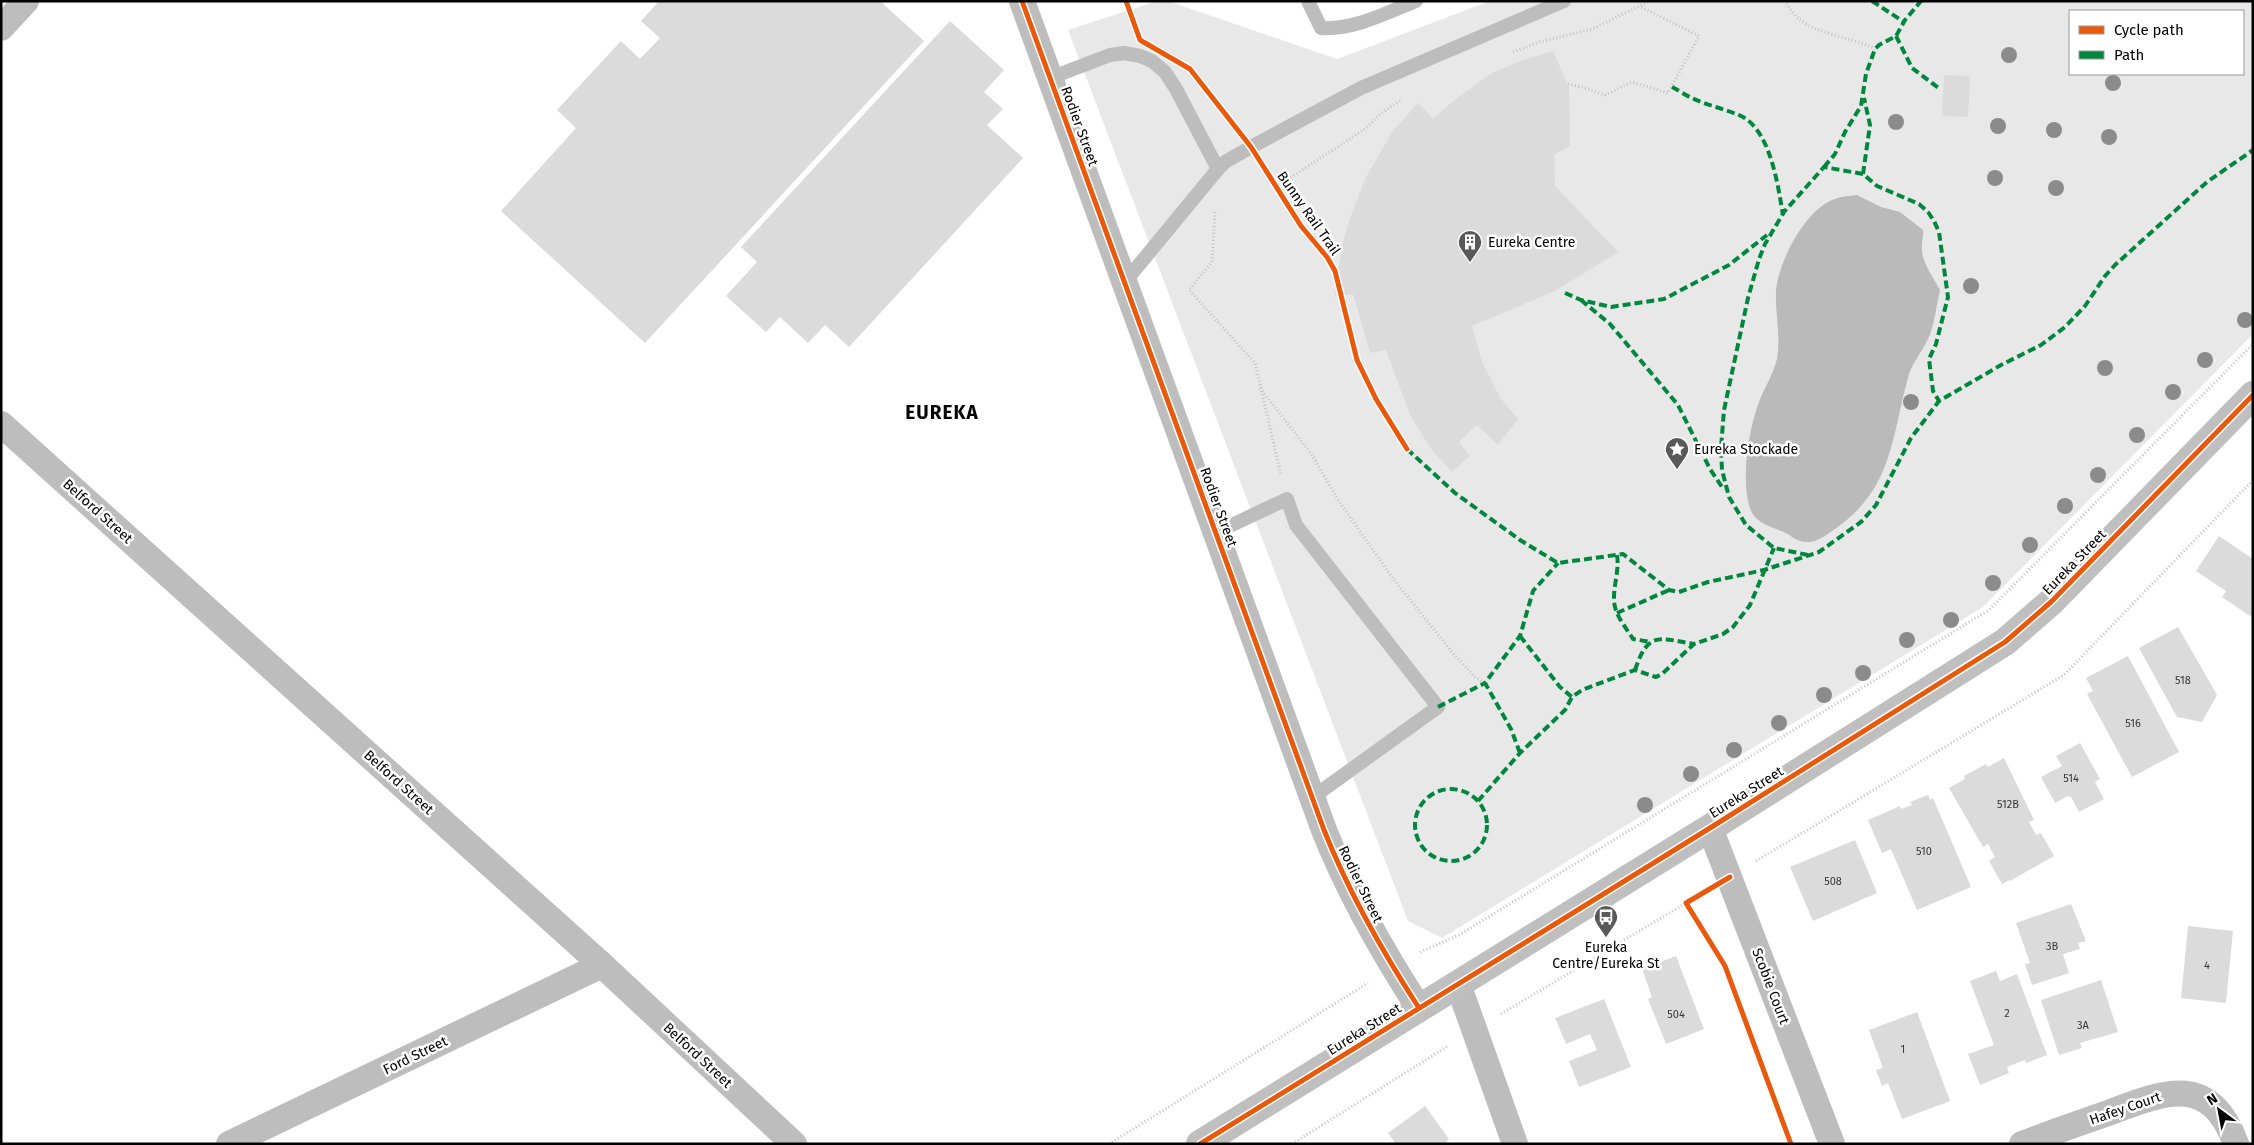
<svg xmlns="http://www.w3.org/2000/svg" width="2254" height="1145" font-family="'Fira Sans',sans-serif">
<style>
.green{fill:#e8e8e8;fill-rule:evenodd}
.water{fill:#bababa}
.building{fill:#dbdbdb}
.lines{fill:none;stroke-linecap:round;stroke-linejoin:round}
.path{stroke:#c2c2c2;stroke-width:3;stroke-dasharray:1 2.5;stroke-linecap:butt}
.lane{stroke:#bdbdbd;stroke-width:14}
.street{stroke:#bdbdbd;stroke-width:26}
.secondary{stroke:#bfbfbf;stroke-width:28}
.quiet{stroke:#00873e;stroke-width:4;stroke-dasharray:8 4;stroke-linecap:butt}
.cycleway-casing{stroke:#fff;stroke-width:8}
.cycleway{stroke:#e8590c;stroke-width:5}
.tree{fill:#8b8b8b}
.labels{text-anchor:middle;stroke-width:5;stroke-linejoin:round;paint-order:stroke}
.number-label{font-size:11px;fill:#373737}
.street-label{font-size:14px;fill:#000;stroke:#fff}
.poi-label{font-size:14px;fill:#000;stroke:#fff;text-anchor:start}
.district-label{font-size:19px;font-weight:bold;letter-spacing:1px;fill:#000;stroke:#fff}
</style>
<rect width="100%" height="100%" fill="#fff"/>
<path class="green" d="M1157,1h11l169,58 153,-58h763v333l-270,273 -541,331 -34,-17 -340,-891zM2070,11h173v63h-173z"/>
<path class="water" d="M1857,195l24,12 19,5 23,18c1,7 -2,13 -1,20 0,12 12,29 18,40 -4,16 -5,36 -13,51 -5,11 -14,21 -18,33 -19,67 -15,117 -80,159 -12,9 -24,13 -37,4 -13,-10 -36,-10 -42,-29 -9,-27 -2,-74 7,-100 5,-17 16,-32 20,-49 4,-22 -2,-46 -1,-68 2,-29 30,-83 59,-92 7,-3 15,-3 22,-4z"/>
<g class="building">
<path d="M659,1h221l44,40 -279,302 -144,-132 75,-83 -19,-18 64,-69 19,18 20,-21 -19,-17z"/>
<path d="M950,21l54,49 -20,22 19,17 -16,16 36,33 -174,189 -24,-22 -17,18 -28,-26 -14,15 -40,-36 31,-34 -16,-15z"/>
<path d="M1553,51l16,37 1,58 -16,9 1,31 63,66 -63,39 -83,35 10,36 19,37 17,20 -20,26 -21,-20 -18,17 11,14 -18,16 -21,-23 -21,-34 -24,-65 -16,3 -17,-59 -19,3 8,-50 6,-23 17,-45 28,-48 25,-28 15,16 25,-22 34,-24 31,-13z"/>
<path d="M1944,75l26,1 -2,41 -26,-1z"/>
<path d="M2219,536l34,23v59l-31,-21 4,-6 -30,-20z"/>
<path d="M2178,627l39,68 -15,27 -25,-5 -38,-69z"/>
<path d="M2128,656l51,96 -47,25 -45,-83 6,-3 -7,-13z"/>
<path d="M2080,743l20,36 -5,3 9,17 -25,13 -8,-15 -3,-1 -13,7 -14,-26 21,-11 -6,-10z"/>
<path d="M2004,758l30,62 -5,2 7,13 5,-2 13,23 -44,25 -1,-1 -7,4 -13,-23 6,-4 -7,-13 -5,3 -34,-59 16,-9 -1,-3 22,-12 2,3z"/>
<path d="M1928,795l2,5 3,-2 38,89 -54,23 -26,-61 -9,4 -14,-33 32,-14 1,3 11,-4 -2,-3z"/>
<path d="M1855,840l22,53 -64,28 -23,-54z"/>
<path d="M2071,904l15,37 -8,2 2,6 -17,5 6,19 -37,12 -7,-21 5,-1 -14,-40z"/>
<path d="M2188,926l45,5 -7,72 -45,-5z"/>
<path d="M1676,956l28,73 -38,15 -18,-45 4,-2 -10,-28z"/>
<path d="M1996,971l4,10 17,-7 30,81 -21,8 -1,-3 -18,7 2,6 -29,12 -12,-31 26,-9 -24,-64z"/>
<path d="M2101,980l17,52 -38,11 2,5 -23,7 -18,-55z"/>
<path d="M1604,999l27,68 -52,20 -10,-26 28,-11 -7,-16 -24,10 -11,-26z"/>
<path d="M1917,1012l33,89 -48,18 -14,-36 -6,3 -6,-16 7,-2 -14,-38z"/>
<path d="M1425,1106l24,33 -4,5h-49l-8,-11z"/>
</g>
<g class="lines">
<g class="path">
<path d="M1784,1c5,6 10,13 15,18 19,16 54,18 76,30"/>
<path d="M1513,52l27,-10 52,-13 58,-28"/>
<path d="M1568,84l14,3 23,8 27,-13 36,11 31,-57 -60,-30"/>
<path d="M1276,187l89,-58 15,-15 21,-14"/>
<path d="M1215,212l-3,50 -23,28 66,73 26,112"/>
<path d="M1260,388l52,67 26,45 54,77 59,74 24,26 10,6"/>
<path d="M1756,861l308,-186 189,-195"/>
<path d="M1420,952l39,-17 530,-325 264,-266"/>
<path d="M1501,1014l185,-111"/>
<path d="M1109,1144l259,-161"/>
<path d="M1292,1144l156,-98"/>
</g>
<g class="lane">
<path d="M1308,1l13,27c33,2 65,-15 95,-27"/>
<path d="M1050,78l60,-23 14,-2 16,3 12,5 13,11 11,17 42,80 -94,114"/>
<path d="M1218,169l7,-7 26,-15 110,-59 203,-87"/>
<path d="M1217,532l70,-33 9,26 142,182 -125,90"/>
</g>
<g class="street">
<path d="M1022,1l302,829c25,63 58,121 95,178"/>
<path d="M1,28l25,-27"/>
<path d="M1,424l601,541 192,179"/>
<path d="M1710,828l122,316"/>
<path d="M1458,984l57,160"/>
<path d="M229,1144l373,-179"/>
<path d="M2022,1144c29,-11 58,-21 86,-31 56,-21 102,-41 128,31"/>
</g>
<path class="secondary" d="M1200,1144l510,-316 295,-186 46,-40 202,-207"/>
<g class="quiet">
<path d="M1872,1l32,21"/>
<path d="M1896,36l16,32 28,21"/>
<path d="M1672,87c6,3 13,8 20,11 16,8 35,11 51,19 28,16 35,69 40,98"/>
<path d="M1824,167l11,-13 10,-22 16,-26 5,-32 9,-25 4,-4 17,-9 9,-16 16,-19"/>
<path d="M1863,174l7,-49 -6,-27"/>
<path d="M1565,293l16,7 30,7 53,-8 65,-34 38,-30"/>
<path d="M1581,300l29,24 68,81 32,64 14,21"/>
<path d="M1407,449l48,44 65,47 38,23 65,-9 46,36 10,2 29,-10 56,-12 55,-18 42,-30 15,-17 35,-67 28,-37 62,-36 40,-20 24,-18 20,-21 20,-30 10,-11 92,-83 46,-32"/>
<path d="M1617,555c3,17 -6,36 -2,52 3,12 12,22 18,32l18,3"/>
<path d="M1808,555l-34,-7 -28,-23 -17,-28 -7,-27 -1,-22 3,-38 24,-112 11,-39 6,-15 19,-32 40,-45 39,7 14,12 42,18 9,8 6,9 5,11 9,65 -12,47 -7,15 4,32 6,10"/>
<path d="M1617,613l52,-23"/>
<path d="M1520,636l40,51 12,10"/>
<path d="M1635,670c13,-39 23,-32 59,-26"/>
<path d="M1438,707l47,-24"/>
<path d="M1520,753l-9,-24 -26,-46 35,-47 13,-45 25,-28"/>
<circle cx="1451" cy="825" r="36"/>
<path d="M1478,801l42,-48 45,-43 7,-13 10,-7 53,-20 21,7 6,-3 32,-30 29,-10 10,-7 17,-22 24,-57"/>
</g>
<g class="cycleway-casing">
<g id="cycleway">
<path d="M1022,1l302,829c25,63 58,121 95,178"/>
<path d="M1126,1l14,39 50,29 61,78 50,79 26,31 8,14 22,89 19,39 31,50"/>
<path d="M1730,877l-44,26 39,63 66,178"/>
<path d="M1200,1144l510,-316 295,-186 46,-40 202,-207"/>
</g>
</g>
<use href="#cycleway" class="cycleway"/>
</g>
<g class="tree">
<circle cx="2009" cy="55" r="8"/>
<circle cx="2113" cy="83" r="8"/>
<circle cx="1896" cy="122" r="8"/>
<circle cx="1998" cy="126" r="8"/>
<circle cx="2054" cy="130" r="8"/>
<circle cx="2109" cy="137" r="8"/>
<circle cx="1995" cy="178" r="8"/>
<circle cx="2056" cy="188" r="8"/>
<circle cx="1971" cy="286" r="8"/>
<circle cx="2245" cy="320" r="8"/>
<circle cx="2205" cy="360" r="8"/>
<circle cx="2105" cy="368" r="8"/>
<circle cx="2173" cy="392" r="8"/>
<circle cx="1911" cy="402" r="8"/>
<circle cx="2137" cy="435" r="8"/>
<circle cx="2098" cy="475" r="8"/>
<circle cx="2065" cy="506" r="8"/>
<circle cx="2030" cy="545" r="8"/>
<circle cx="1993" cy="583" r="8"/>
<circle cx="1951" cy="620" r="8"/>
<circle cx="1907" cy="640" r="8"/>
<circle cx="1863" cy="673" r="8"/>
<circle cx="1824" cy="695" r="8"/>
<circle cx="1779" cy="723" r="8"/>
<circle cx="1734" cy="750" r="8"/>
<circle cx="1691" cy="774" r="8"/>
<circle cx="1645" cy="805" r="8"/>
</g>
<defs>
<g id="building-pin" transform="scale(1.25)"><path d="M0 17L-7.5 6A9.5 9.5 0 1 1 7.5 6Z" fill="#595959" stroke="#fff"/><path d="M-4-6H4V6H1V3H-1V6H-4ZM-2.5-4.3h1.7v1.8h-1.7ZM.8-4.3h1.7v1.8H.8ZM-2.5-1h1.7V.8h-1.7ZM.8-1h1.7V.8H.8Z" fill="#fff"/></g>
<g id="sight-pin" transform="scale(1.25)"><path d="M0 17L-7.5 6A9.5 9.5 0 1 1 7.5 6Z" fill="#595959" stroke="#fff"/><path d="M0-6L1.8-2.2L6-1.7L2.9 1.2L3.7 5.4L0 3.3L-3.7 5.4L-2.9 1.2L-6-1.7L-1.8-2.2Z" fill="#fff"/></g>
<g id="bus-pin" transform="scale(1.25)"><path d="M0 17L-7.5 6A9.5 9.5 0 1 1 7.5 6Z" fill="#595959" stroke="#fff"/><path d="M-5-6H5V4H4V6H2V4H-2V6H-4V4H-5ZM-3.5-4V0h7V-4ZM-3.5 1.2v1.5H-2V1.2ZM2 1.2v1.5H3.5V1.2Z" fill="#fff"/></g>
</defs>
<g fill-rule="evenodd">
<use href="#building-pin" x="1470" y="242"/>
<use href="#sight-pin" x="1677" y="449"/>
<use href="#bus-pin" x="1606" y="917"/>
</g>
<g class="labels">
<g class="number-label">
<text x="2183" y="684">518</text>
<text x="2133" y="727">516</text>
<text x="2071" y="782">514</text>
<text x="2008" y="808">512B</text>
<text x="1924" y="855">510</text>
<text x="1833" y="885">508</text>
<text x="2052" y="950">3B</text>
<text x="2207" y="969">4</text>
<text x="2007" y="1017">2</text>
<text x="1676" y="1018">504</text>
<text x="2083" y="1029">3A</text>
<text x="1903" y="1053">1</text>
</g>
<g class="street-label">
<text transform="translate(1080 126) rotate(70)" y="5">Rodier Street</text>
<text transform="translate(1309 213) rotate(55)" y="5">Bunny Rail Trail</text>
<text transform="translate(1219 507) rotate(70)" y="5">Rodier Street</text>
<text transform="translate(98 511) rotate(42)" y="5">Belford Street</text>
<text transform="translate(2074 562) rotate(-46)" y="5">Eureka Street</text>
<text transform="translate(399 782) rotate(42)" y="5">Belford Street</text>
<text transform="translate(1746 792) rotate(-32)" y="5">Eureka Street</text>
<text transform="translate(1361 884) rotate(64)" y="5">Rodier Street</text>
<text transform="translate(1771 986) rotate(69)" y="5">Scobie Court</text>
<text transform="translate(1364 1029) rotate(-32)" y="5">Eureka Street</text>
<text transform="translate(415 1055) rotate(-26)" y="5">Ford Street</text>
<text transform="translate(698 1055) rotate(43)" y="5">Belford Street</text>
<text transform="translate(2125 1108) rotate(-19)" y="5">Hafey Court</text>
</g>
<g class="poi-label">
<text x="1488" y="247">Eureka Centre</text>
<text x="1694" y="454">Eureka Stockade</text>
<text x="1606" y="952" text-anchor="middle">Eureka<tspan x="1606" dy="16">Centre/Eureka St</tspan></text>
</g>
<g class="district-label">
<text x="942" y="419">EUREKA</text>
</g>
</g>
<rect width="2254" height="1145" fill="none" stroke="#000000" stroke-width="5"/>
<rect x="2069" y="10" width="175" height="65" fill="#ffffff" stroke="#999999"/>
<rect x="2079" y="26" width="25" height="8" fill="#e8590c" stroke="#999999"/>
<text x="2114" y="35" font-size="15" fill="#000000">Cycle path</text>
<rect x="2079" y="51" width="25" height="8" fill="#00873e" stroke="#999999"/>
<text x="2114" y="60" font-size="15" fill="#000000">Path</text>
<g transform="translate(2219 1110) rotate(328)" stroke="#ffffff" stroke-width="4" paint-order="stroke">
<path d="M0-4L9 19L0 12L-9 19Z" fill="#000000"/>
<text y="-8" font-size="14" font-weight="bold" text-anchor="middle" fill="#000000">N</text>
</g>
</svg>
